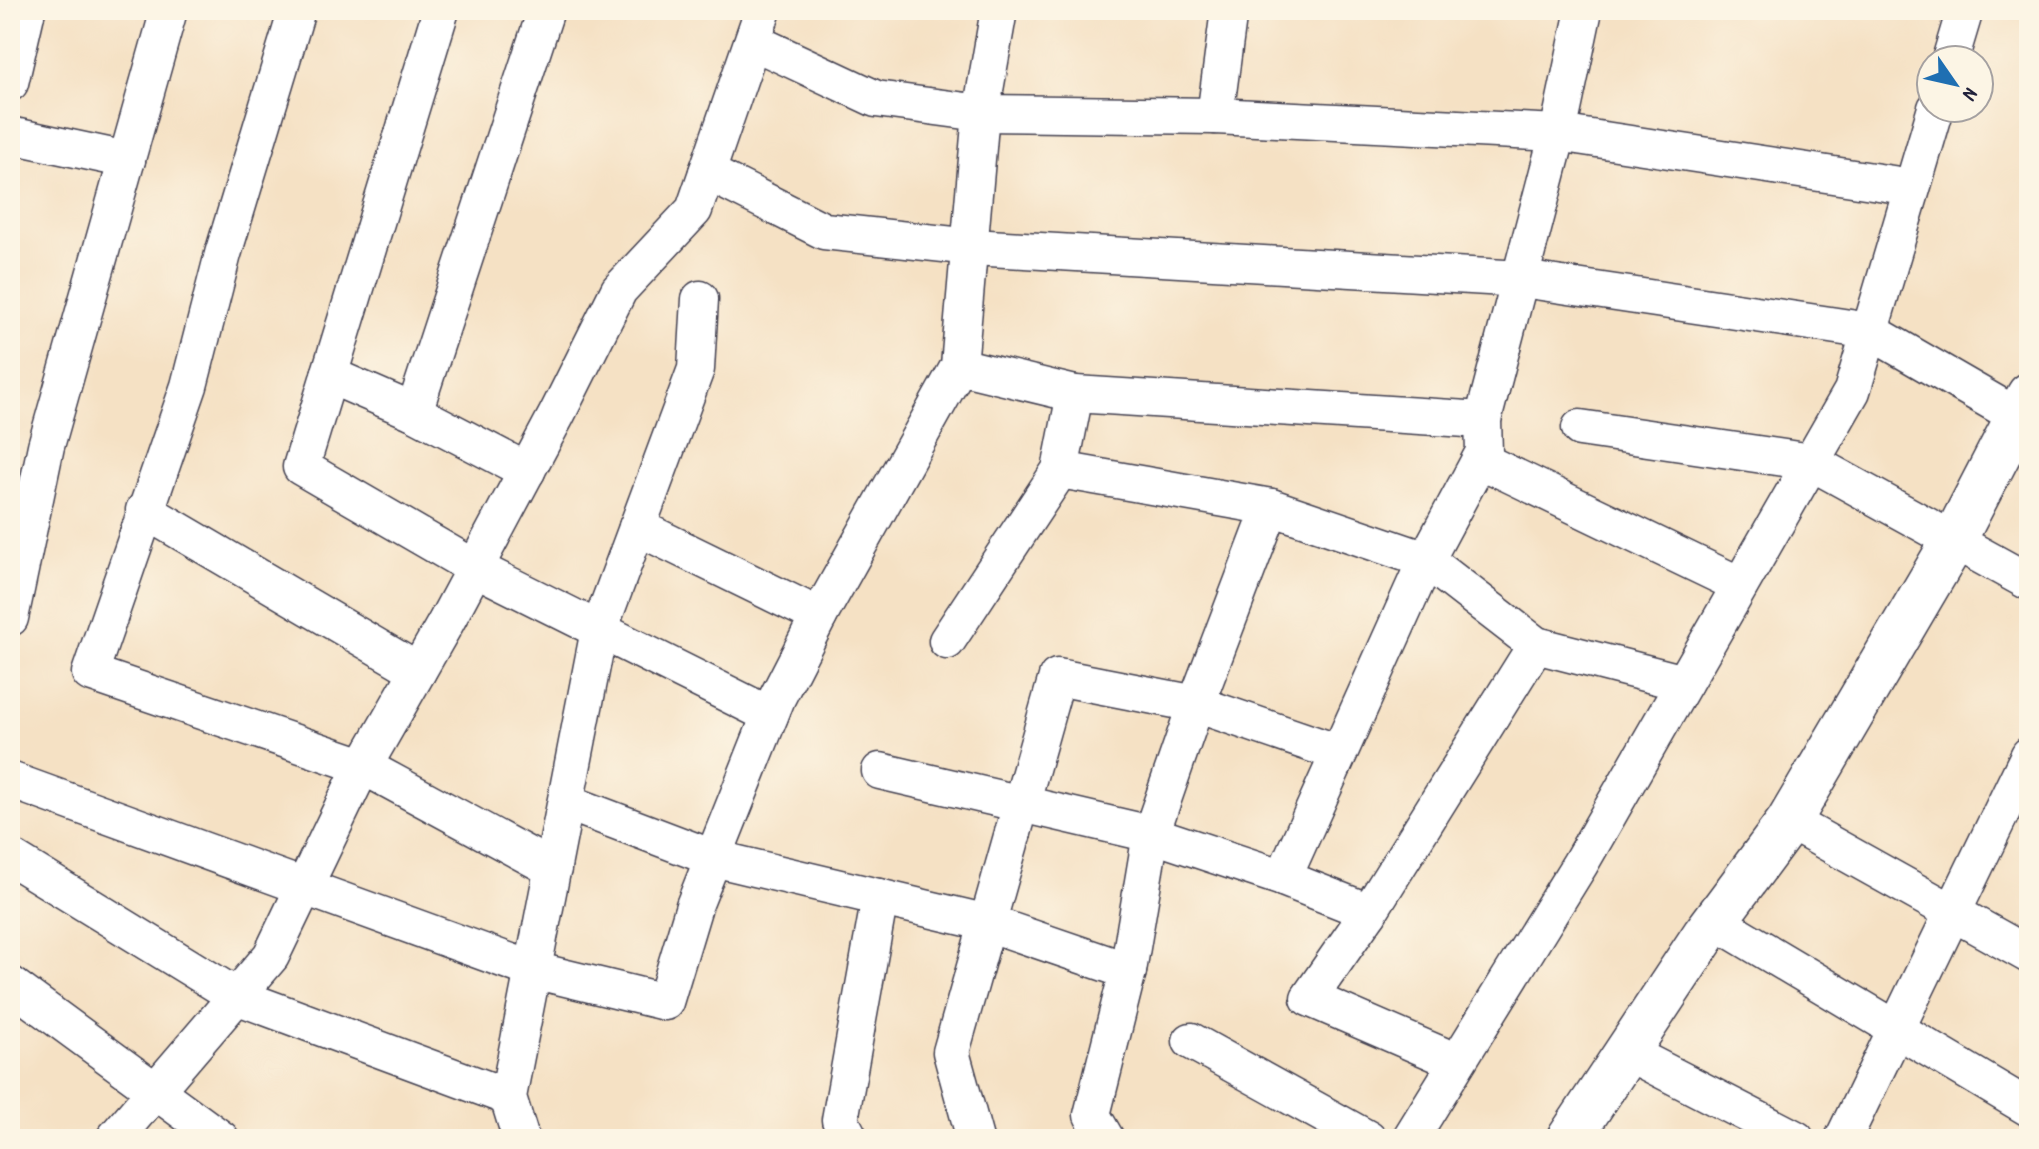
<svg xmlns="http://www.w3.org/2000/svg" width="2039" height="1149" font-family="Dekko,sans-serif">
<style>
.lines{fill:none;stroke-linecap:round;stroke-linejoin:round}
.street-casing{stroke:#423f50;stroke-width:39}
.secondary-casing{stroke:#423f50;stroke-width:47}
.street{stroke:#fff;stroke-width:36}
.secondary{stroke:#fff;stroke-width:44}
</style>
<rect width="100%" height="100%" fill="#fcf5e5"/>
<filter id="ink" filterUnits="userSpaceOnUse"><feTurbulence type="fractalNoise" baseFrequency=".0125" numOctaves="2"/><feDisplacementMap in="SourceGraphic" scale="16" xChannelSelector="R" yChannelSelector="G"/><feConvolveMatrix kernelMatrix="1 2 1 2 8 2 1 2 1" color-interpolation-filters="sRGB"/></filter>
<filter id="wash" filterUnits="userSpaceOnUse"><feTurbulence type="fractalNoise" baseFrequency=".006" numOctaves="4" result="noise"/><feDisplacementMap in="SourceGraphic" scale="32" xChannelSelector="R" yChannelSelector="G"/><feGaussianBlur stdDeviation="1.8" result="paint"/><feColorMatrix in="noise" values="0 0 0 0 0 0 0 0 0 0 0 0 0 0 0 0 0 1.4 0 .05"/><feComposite in="paint" operator="in"/></filter>
<g filter="url(#wash)">
<rect width="100%" height="100%" fill="#f5e1c4"/>
</g>
<g filter="url(#ink)">
<g class="lines">
<g class="street-casing">
<g id="street">
<path d="M297,10l-74,244 -34,132 -99,287 273,93 190,103"/>
<path d="M441,10l-140,457 174,101 295,147"/>
<path d="M754,42l122,57 105,14 234,3 343,17 354,54"/>
<path d="M1950,60l15,-50"/>
<path d="M10,83l17,-73"/>
<path d="M1215,116l14,-106"/>
<path d="M10,135l117,25"/>
<path d="M707,172l117,59 148,16 550,32 348,52 159,92"/>
<path d="M959,366l116,28 408,26"/>
<path d="M329,375l85,37 113,59"/>
<path d="M414,412l132,-402"/>
<path d="M1580,428l231,34 218,120"/>
<path d="M1480,460l260,125"/>
<path d="M1060,470l211,37 155,53 110,85 148,38"/>
<path d="M144,510l274,161"/>
<path d="M637,527l182,89"/>
<path d="M10,618l36,-172 123,-436"/>
<path d="M947,641l113,-171 15,-76"/>
<path d="M880,771l271,63 132,44 86,34"/>
<path d="M10,780l523,190 132,32 29,-96 83,-208 42,-82 140,-250 22,-253 18,-103"/>
<path d="M566,802l147,56 275,65 140,48"/>
<path d="M1789,821l240,134"/>
<path d="M10,857l226,139 272,101"/>
<path d="M1283,878l143,-318 58,-108 -1,-32 75,-287 26,-123"/>
<path d="M1715,921l314,187"/>
<path d="M10,984l211,155"/>
<path d="M1191,1041l177,98"/>
<path d="M1627,1052l169,87"/>
<path d="M1457,1062l-148,-64 60,-86 167,-267"/>
<path d="M114,1139l157,-183 83,-173 92,-161 111,-208 62,-124 75,-80 69,-200"/>
<path d="M521,1139l-13,-42 91,-467 97,-261 4,-70"/>
<path d="M850,1139l-10,-19 40,-223"/>
<path d="M975,1139l-24,-87 106,-375 139,27 143,49"/>
<path d="M1106,1139l-14,-24 36,-144 23,-137 45,-130 75,-197"/>
<path d="M1410,1139l170,-275 272,-473 84,-283"/>
<path d="M1843,1139l186,-384"/>
</g>
</g>
<g class="secondary-casing">
<path id="secondary" d="M1569,1139l136,-205 84,-113 164,-279 76,-147"/>
</g>
<use href="#street" class="street"/>
<use href="#secondary" class="secondary"/>
</g>
</g>
<rect width="2039" height="1149" fill="none" stroke="#fcf5e5" stroke-width="40"/>
<g transform="translate(1955 84) rotate(124)"><circle r="38" fill="#fcf5e5" stroke="#a5a1a1" stroke-width="2"/>
<path d="M0-6L14 30L0 20L-14 30Z" fill="#1f6fb2"/>
<text y="-12" font-size="22" font-weight="bold" text-anchor="middle" fill="#22223b">N</text>
</g>
</svg>
